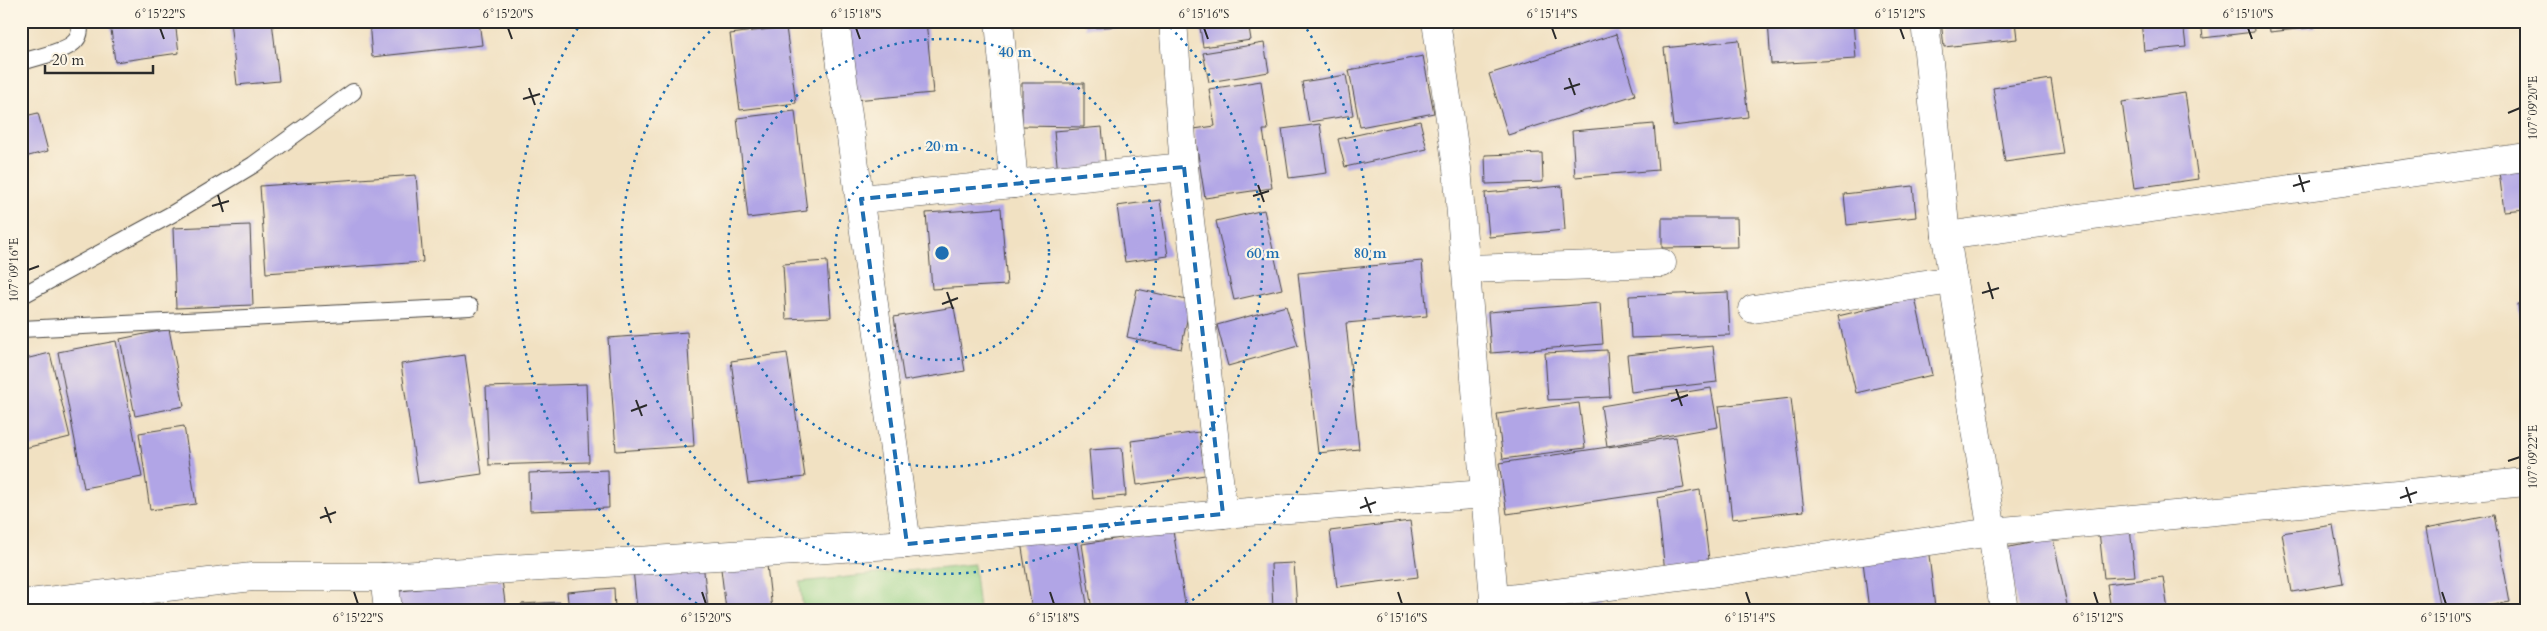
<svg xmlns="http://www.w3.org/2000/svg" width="2547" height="631" font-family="Cardo,serif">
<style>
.green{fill:#96d185;stroke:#607e58}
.building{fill:#b1a5e6}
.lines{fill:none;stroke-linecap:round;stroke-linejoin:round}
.lane-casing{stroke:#494642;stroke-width:18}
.street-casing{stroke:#494642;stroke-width:29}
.lane{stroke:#fff;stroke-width:16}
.street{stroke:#fff;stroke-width:28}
.marked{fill:none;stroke:#1f6fb2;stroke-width:4;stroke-dasharray:10 6;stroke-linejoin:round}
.ticks{fill:none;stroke:#2b2b2b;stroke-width:2}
.ring{fill:none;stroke:#1f6fb2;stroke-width:2.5;stroke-dasharray:2.5 5}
.centre{fill:#1f6fb2;stroke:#fcf5e5;stroke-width:2.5}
.ring-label{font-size:15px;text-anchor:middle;font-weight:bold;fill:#1f6fb2;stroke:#fcf5e5;stroke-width:4.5;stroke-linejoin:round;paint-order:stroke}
.neatline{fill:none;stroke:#2b2b2b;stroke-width:2}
.ticks-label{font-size:12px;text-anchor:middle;fill:#2b2b2b}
</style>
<rect width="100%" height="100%" fill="#fcf5e5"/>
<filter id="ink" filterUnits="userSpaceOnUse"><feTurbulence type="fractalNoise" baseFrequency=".02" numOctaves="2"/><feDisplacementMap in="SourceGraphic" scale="10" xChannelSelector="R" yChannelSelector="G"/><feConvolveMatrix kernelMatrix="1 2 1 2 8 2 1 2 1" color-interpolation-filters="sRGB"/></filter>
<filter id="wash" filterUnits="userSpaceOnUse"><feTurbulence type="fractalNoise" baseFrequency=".0096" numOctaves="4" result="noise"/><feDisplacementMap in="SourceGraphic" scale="20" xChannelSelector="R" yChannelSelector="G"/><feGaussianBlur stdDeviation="1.12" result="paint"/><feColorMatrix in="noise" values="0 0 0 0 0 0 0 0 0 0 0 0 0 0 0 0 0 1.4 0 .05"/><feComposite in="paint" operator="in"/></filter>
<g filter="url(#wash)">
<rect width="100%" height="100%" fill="#f1e1c2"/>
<path class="green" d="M974,564l5,46h-176l-3,-28z"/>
<g id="blocks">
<g class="building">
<path d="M110,21h65l4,32 -64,9z"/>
<path d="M230,21h42l7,60 -42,4z"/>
<path d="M369,21h110l3,24 -110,12z"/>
<path d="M848,21h78l7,72 -78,7z"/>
<path d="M1085,21h53v4l-53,3z"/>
<path d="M1199,21h49l3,19 -48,7z"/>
<path d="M1768,21h85l3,38 -85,5z"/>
<path d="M1941,21h74l2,18 -73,8z"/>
<path d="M2141,21h42l3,26 -42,4z"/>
<path d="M2201,21h52l1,11 -51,6z"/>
<path d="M2269,21h46v6l-45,5z"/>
<path d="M786,27l10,76 -56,7 -10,-76z"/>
<path d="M1616,34l19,61 -127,40 -19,-61z"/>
<path d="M1739,40l9,77 -75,9 -9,-78z"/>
<path d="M1264,43l5,29 -60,10 -6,-29z"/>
<path d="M1423,56l11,57 -74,14 -11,-57z"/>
<path d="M1346,75l7,40 -44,7 -7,-40z"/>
<path d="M2051,79l12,75 -58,8 -12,-74z"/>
<path d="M1261,81l7,49h-5l9,58 -67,10 -11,-69 21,-3 -6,-37z"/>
<path d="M1022,83h62v44l-62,-1z"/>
<path d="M2185,93l13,86 -64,9 -12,-86z"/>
<path d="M795,111l12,100 -59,7 -11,-100z"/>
<path d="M38,113l10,38 -27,7v-41z"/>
<path d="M1420,121l7,28 -82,18 -7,-28z"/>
<path d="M1320,124l7,49 -38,5 -7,-49z"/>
<path d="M1654,124l4,46 -83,7 -3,-46z"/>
<path d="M1102,127l4,44 -48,4 -4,-44z"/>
<path d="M1542,153l1,29 -57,2 -1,-29z"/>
<path d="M2526,161v48l-22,2 -6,-47z"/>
<path d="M416,175l7,87 -157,11 -6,-87z"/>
<path d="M1562,186l3,44 -76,7 -4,-44z"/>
<path d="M1913,186l3,31 -69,8 -3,-31z"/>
<path d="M1160,200l8,56 -43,6 -8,-56z"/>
<path d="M1001,208l6,77 -75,4 -6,-76z"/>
<path d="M1264,210l18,79 -48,11 -18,-79z"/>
<path d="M1662,218h75l1,29 -76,1z"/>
<path d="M250,225l3,80 -77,3 -3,-80z"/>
<path d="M827,261l4,56 -45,2 -3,-55z"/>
<path d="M1422,261l5,55 -81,7 13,126 -41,4 -20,-180z"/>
<path d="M1137,289l54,12 -10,48 -54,-12z"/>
<path d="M1728,292l2,43 -99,3 -2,-42z"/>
<path d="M1915,298l17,77 -76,18 -18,-77z"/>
<path d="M1600,303l3,41 -112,9 -3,-41z"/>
<path d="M2526,303v50h-1l-7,-49z"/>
<path d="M1286,306l12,40 -70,20 -11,-41z"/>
<path d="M954,307l11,64 -61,10 -10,-64z"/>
<path d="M169,329l15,77 -49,10 -15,-77z"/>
<path d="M687,332l7,114 -78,5 -8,-113z"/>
<path d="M116,341l26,136 -58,11 -26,-136z"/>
<path d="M1713,346l4,36 -86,10 -4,-37z"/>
<path d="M1607,350l3,47 -62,3 -3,-47z"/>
<path d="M50,353l20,84 -49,12v-89z"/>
<path d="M787,353l18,124 -57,7 -17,-123z"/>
<path d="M465,355l17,119 -64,9 -17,-119z"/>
<path d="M586,384l3,78 -100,3 -3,-78z"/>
<path d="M1711,388l7,39 -111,19 -6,-40z"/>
<path d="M1791,398l13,113 -72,8 -13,-113z"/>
<path d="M1579,403l6,45 -82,11 -6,-45z"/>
<path d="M184,426l12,78 -46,6 -11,-77z"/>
<path d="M1199,432l6,43 -68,10 -6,-44z"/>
<path d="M1676,437l8,51 -177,26 -8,-51z"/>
<path d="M1122,448l4,48 -33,3 -4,-49z"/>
<path d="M608,470l1,38 -79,3 -1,-38z"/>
<path d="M1700,490l10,77 -45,5 -8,-74z"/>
<path d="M2494,515l16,87 -44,8h-25l-15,-82z"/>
<path d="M1410,521l8,56 -81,10 -7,-56z"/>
<path d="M2333,525l10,58 -51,9 -10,-59z"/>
<path d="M2130,528l5,48 -31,2 -5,-47z"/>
<path d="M1173,530l13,80h-94l-10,-66z"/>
<path d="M1075,533l13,77h-56l-11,-68z"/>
<path d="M2053,538l15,72h-50l-13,-62z"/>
<path d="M1929,555l6,53 -66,2 -6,-48z"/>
<path d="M766,556l6,54h-46l-6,-49z"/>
<path d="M703,562l5,48h-71l-4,-41z"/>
<path d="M1294,563l3,46 -24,1 -2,-46z"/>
<path d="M2163,577l5,33h-57l-4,-26z"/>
<path d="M502,580l4,30h-113l-2,-18z"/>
<path d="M614,588l1,22h-46l-2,-18z"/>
<path d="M1596,596l3,14h-77z"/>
<path d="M561,602v8h-40v-6z"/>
</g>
</g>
</g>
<g filter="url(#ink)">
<use href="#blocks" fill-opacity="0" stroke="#494642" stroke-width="1"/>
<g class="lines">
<g class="lane-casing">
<g id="lane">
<path d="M21,62c13,-4 48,-11 55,-22 5,-6 4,-12 3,-19"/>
<path d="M21,296l151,-82 81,-49 100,-73"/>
<path d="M21,329l449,-22"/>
</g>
</g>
<g class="street-casing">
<g id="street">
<path d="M835,21l72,523"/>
<path d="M999,21l15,163"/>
<path d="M1173,21l11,146 39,347"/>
<path d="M1436,21l21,147 38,442"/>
<path d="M1925,21l21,215 58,374"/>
<path d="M861,199l323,-32"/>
<path d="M1946,236l580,-79"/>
<path d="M1466,269l196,-6"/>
<path d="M1753,309l200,-29"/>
<path d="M384,577l4,33"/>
<path d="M1494,601l216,-28 282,-41 534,-50"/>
<path d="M21,604l231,-27h132l523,-33 316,-30 262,-20"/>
</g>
</g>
<use href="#lane" class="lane"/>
<use href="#street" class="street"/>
</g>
</g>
<path class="marked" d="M1184,167l39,347 -316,30 -46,-345z"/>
<path class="ticks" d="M160,28l4,11M508,28l4,11M856,28l4,11M1204,28l4,11M1552,28l4,11M1900,28l4,11M2248,28l4,11M1569,78l6,17M529,88l6,17M1564,89l16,-5M523,99l17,-5M2508,113l12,-5M2299,175l5,17M1258,185l6,17M2293,186l17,-5M218,195l5,17M1253,196l16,-5M212,206l17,-5M28,270l11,-4M1988,282l5,17M947,292l6,17M1982,293l17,-5M942,304l16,-6M1676,389l6,17M636,400l6,16M1671,401l17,-6M631,411l16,-6M2508,461l12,-4M2406,487l5,16M1365,497l6,16M2400,498l17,-6M325,507l6,16M1360,508l16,-6M320,518l16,-6M354,592l4,12M702,592l4,12M1050,592l4,12M1398,592l4,12M1746,592l4,12M2094,592l4,12M2442,592l4,12"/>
<g class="ring">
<circle cx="942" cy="253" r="107"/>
<circle cx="942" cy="253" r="214"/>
<path d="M1165 22A321 321 0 1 1 719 22"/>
<path d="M703 608A428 428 0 0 1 581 23M1303 23A428 428 0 0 1 1181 608"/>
</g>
<circle cx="942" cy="253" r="8" class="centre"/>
<g class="ring-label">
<text x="1015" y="57">40 m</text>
<text x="942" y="151">20 m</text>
<text x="1263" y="258">60 m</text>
<text x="1370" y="258">80 m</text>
</g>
<rect width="2547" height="631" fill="none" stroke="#fcf5e5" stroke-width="55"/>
<path d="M45 65v8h108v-8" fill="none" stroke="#2b2b2b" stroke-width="2.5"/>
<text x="52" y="65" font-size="15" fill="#2b2b2b" stroke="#fcf5e5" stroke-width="4" paint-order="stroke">20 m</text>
<rect x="28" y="28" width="2492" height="576" class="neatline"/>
<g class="ticks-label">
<text x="160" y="18">6°15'22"S</text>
<text x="508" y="18">6°15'20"S</text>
<text x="856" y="18">6°15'18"S</text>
<text x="1204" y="18">6°15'16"S</text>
<text x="1552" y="18">6°15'14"S</text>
<text x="1900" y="18">6°15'12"S</text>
<text x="2248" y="18">6°15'10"S</text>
<text transform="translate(2533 108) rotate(-90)" y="4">107°09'20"E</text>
<text transform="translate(14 270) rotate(-90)" y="4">107°09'16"E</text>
<text transform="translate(2533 457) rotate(-90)" y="4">107°09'22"E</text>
<text x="358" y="622">6°15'22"S</text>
<text x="706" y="622">6°15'20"S</text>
<text x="1054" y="622">6°15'18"S</text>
<text x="1402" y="622">6°15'16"S</text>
<text x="1750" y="622">6°15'14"S</text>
<text x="2098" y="622">6°15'12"S</text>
<text x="2446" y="622">6°15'10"S</text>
</g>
</svg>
